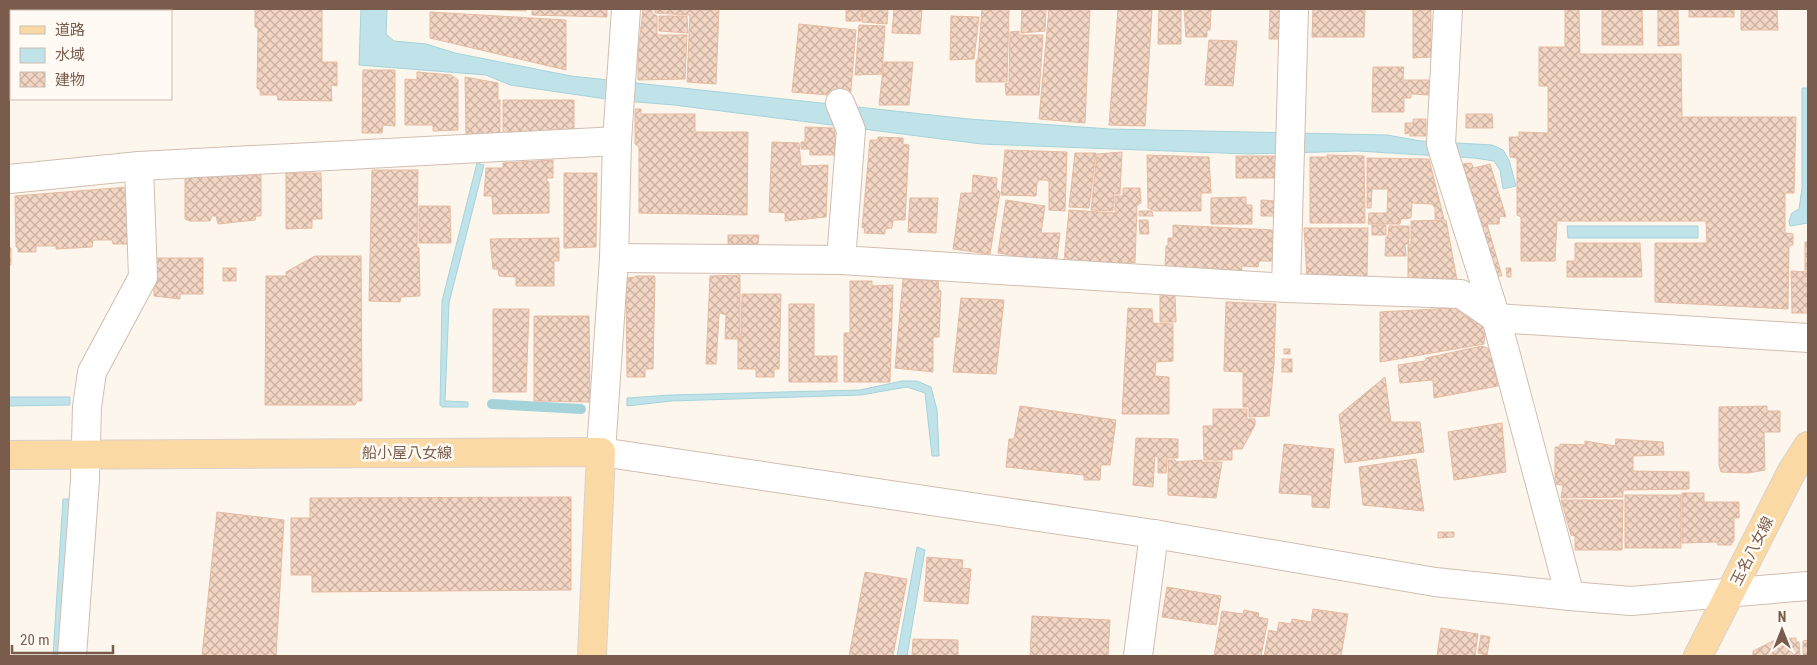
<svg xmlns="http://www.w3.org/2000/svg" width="1817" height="665" font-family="'Roboto Condensed','Noto Sans JP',sans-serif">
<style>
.water{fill:#bfe3e8;stroke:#a5d3da}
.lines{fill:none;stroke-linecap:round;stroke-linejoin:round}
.stream{stroke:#a5d3da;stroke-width:10}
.building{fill:url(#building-cross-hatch);stroke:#e6bba3}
.minor-casing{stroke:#d1beb0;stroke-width:30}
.major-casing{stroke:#dad1cd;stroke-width:30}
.minor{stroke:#fff;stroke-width:28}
.major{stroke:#fbd9a5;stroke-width:28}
.labels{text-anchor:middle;stroke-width:5;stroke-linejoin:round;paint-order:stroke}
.street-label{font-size:15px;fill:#7a5c4d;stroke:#fffaf3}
</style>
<defs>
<pattern id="building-cross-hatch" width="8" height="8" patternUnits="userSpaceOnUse" patternTransform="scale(1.25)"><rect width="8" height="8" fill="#f3d5c3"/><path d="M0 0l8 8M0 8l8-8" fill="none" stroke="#cab0a1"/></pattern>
</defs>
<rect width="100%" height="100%" fill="#fdf6ec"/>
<g class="water">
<path d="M361,9h26l-1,25 8,7 32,3 29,9 116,23 398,43 141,10 277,6 34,6 71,4 11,5 6,10 7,26 -13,3 -3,-19 -6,-9 -20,-3 -117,-7 -109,3 -267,-10 -307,-39 -61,-5 -103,-15 -24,-10 -127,-10z"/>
<path d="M1802,88h6v135l-18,3 -1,-5 3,-8 7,-4 3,-21z"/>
<path d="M477,163l7,2 -35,138 -4,98 23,1v5h-26l-2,-2 2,-104z"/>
<path d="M1567,226h131v12h-130z"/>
<path d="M902,381h15l14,6 6,23 2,46h-7l-7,-63 -18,-6 -46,8 -190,6 -44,5v-8l44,-3 189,-5z"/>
<path d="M9,397h61v8l-61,1z"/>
<path d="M63,499h9l-10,157h-9z"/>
<path d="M917,547l8,3 -18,106h-10z"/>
</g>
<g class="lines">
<path class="stream" d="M492,404l89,5"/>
</g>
<g class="building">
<path d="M255,9h67v53h15v24l-6,-1 1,16 -54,-1 -1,-5h-17v-5l-3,-2 1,-59 -3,-2z"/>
<path d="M481,9h46l-1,2z"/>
<path d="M532,9h75v8l-75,-2z"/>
<path d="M643,9h9v4l5,3v19h30l-2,44 -47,1v-27z"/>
<path d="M655,9h64l-3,75 -29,-2 3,-67 -35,-2z"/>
<path d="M846,9h16l-1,12h-15z"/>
<path d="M863,9h25l-1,15 -25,-2z"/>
<path d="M894,9h28l-2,25 -28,-1z"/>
<path d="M982,9h27l-2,73h-31v-21l2,-2z"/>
<path d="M1022,9h24l-1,22 -24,2z"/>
<path d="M1049,9h41l-5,114 -46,-4z"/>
<path d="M1118,9h34l-7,117 -36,-1z"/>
<path d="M1159,9h22v35h-23z"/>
<path d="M1184,9h27l-1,21h-3v7h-21z"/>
<path d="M1270,9h11v30h-12z"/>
<path d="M1313,9h52l-1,28h-52z"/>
<path d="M1413,9h18v48l-18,1z"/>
<path d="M1565,9h14l1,45h101l1,63h114l-2,76h-9v40l8,1v11l-4,1 -1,63 -133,-7v-59h52l-1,-22h-149l-2,40h-34v-44l-4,-2v-57l-7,-1 -1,-20h10v-5l29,1v-47h-9v-39h26z"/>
<path d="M1602,9h40l1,36h-41z"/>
<path d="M1658,9l20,1 1,35 -21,1z"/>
<rect x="1689" y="9" width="45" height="8"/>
<path d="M1741,9h36l1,21h-37z"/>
<path d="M430,12l136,8v50l-136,-32z"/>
<path d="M659,16h28l1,17 -29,-2z"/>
<path d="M951,16l28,1 -5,42 -24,1z"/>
<path d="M799,24l57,6 -6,71 -22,-1v-5l-36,-3z"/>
<path d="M859,25l26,1 -3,48 -27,1z"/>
<path d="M1019,31v4h24l-4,60h-33l-1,-11 4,-1 1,-51z"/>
<path d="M1209,40l28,1 -4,45 -28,-1z"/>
<path d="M884,62h29l-4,43h-30z"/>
<path d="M1373,67h31l-1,13h26v15l-18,-1v4h-7v14h-32z"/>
<path d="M363,70h32v56l-12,-1 -1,8h-20z"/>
<path d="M417,72l34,3 7,5v50l-25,1v-6h-28v-46l12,1z"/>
<path d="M465,77l33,6v17h2v36h-34z"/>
<path d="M503,100h71v33l-71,3z"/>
<path d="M635,109h6v5h54v18h53l-1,83 -108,-2v-66l-4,-3z"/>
<path d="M1466,114h26l1,14h-27z"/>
<path d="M1413,119h13v17h-16v-3l-5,1v-11h8z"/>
<path d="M805,127l30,1v27h-25v-6h-9v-7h4z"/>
<path d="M878,137l25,1v6l6,1 -4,75h-12l-1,8 -7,1v5l-21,-1 1,-5h-3l8,-88h8z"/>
<path d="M772,142l27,1 2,23 27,-1 -2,52 -41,4v-8l-16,-1z"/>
<path d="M1005,150l62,2 -2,59 -16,-1v-28l-2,-2h-8l-2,3 -1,13 -35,-1z"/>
<path d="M1122,152l-2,42h-6l-1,17 -22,-1 6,-56z"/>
<path d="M1075,153h21l-7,55 -20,-1z"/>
<path d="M1147,155l62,2 2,36h-10v18h-46l-7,-3z"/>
<path d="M1327,155l37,1 1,67h-55v-66h17z"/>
<path d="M1236,156h39l1,22h-40z"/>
<path d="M1367,158l62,1 15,60h-9v-11l-3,-4 -20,-1 -1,15 -10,1 -1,5h-32l1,-11h18l1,-24h-16l-1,19h-4z"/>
<path d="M553,160v18h-5l-2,1 3,4v30l-56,1 -1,-18h-8l2,-28h17v-5z"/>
<path d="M1471,163l3,5 16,-4 16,53 -6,-1 -1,8h-12l15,52h-6l-33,-112z"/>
<path d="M372,170h46l-1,77 2,1 1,48 -19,1 -1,5 -31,-1z"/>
<path d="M286,173h35l1,46h-10v9l-26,1z"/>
<path d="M564,173h33l-1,74 -32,1z"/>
<path d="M185,174l76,1v41h-5l-1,4 -37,4 -2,-8h-4l-2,5h-20l-5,-2z"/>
<path d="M973,175l24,3 -1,10 4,4 -10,62 -37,-5 8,-56h11z"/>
<path d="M128,187l2,57h-17l-1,-4h-19l-1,7 -36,2v-3h-20v6h-18v-4l-2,-1 -1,-51z"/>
<path d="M1123,188h17l1,15 -4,2 -2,58 -71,-2 5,-51 46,3v-17h8z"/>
<path d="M1246,197v8h6v19h-41v-26z"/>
<path d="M910,198h28l-2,35 -28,-1z"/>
<path d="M1006,200l39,6 -4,27h19l-3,26h-23l-36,-6z"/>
<path d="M1261,200l16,1v15h-16z"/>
<path d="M419,206h31l1,37h-32z"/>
<path d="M1139,211h13l1,5h-14z"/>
<path d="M1139,220h9l1,14h-9z"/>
<path d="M1446,220l11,60h-49v-35l3,-1v-23z"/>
<path d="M1173,225l101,5v31h-15l-1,6 -16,-1 -1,6 -76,-5 1,-21 2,-1v-7h5z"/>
<rect x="1372" y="225" width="14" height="10"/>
<path d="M1389,226h20v17l-4,2 1,11h-21l1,-19 2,-1z"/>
<path d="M1304,228h64l-1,51h-60z"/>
<path d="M728,235h31l-1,9h-30z"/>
<path d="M559,238v23h-5v25h-38v-9l-17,-1 -1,-7h-5l-3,-30z"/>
<rect x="1805" y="242" width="3" height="28"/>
<path d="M1575,243h65l2,34h-75v-16h8z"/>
<path d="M9,247l2,1v17h-2z"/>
<path d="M315,256h46l1,145h-5l-2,4h-90l1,-129h20v-4z"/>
<path d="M154,258h49v36h-23v5l-26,-3z"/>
<rect x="223" y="268" width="13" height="13"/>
<path d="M1506,268h5v9h-4z"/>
<path d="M1791,271l17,1v41h-16z"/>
<path d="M740,275v64h-15l1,-24 -6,-2 -1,2 -3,49h-10l4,-88z"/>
<path d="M636,276h18l1,2 -2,91h-8v8h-18l-1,-99 9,-1z"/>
<path d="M903,279l35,2 1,9 2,1 -2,46h-6v35l-38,-4z"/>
<path d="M850,281h22v5l21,-1 -3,97h-46v-49h6z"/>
<path d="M742,294h39l-2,75h-5v8h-18v-8h-18v-30h3z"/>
<path d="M1160,295h15l1,27h-16z"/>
<path d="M961,298l43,2 -8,74 -43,-2z"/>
<path d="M1226,302l50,2 -2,60 -5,52 -20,1v-10h-6v-35l-19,-1z"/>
<path d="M789,304h25v52h23v26h-48z"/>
<path d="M1128,308l24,1 1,14 20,1v37l-17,1 -1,14 14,1v37h-47z"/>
<path d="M1454,308l31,20 -1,16 -104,18v-50z"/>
<path d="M493,309h36l-3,83h-33z"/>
<path d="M534,316h55l1,86 -56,-1z"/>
<path d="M1482,346l8,3 8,37 -64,12 -1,-18 -33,3 -2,-18 27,-4 1,-3z"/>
<rect x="1284" y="349" width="6" height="5"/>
<rect x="1282" y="359" width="10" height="13"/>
<path d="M1385,377l6,45h29l4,30 -79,11 -6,-48z"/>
<path d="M1020,406l96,14 -6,45h-9l-1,15h-16v-5l-78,-8 3,-28h5z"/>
<path d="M1767,406v5h13v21h-16l1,38 -17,3 -27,-1 -2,-7v-58z"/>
<path d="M1213,409h34v10h8v6l-13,24h-10v11h-28l-1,-34h10z"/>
<path d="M1502,423l4,49 -52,8 -6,-48z"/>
<path d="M1136,438l42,1v19h-11l-1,15h-8v-16l-3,-1 -2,31 -20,-2z"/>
<path d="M1616,439l47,3 1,13 -31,1v15l56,1v17l-66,1v7l-62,1 2,-13 -8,-1v-37h5v-3l25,1v-4l30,5z"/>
<path d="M1284,444l50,5 -5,59 -17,-1v-12l-33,-2z"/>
<path d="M1416,459l8,52 -61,-6 -4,-38z"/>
<path d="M1168,460h7l1,2 26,-2v2h20l-6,36 -48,-3z"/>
<path d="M1682,493h22v9h35v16h-5v22l-3,5h-13l-1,-3 -35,1z"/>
<rect x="1625" y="495" width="56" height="53"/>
<path d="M571,497v93l-259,2v-17h-21v-57h19v-20z"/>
<path d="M1561,500h62l-1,50h-47v-14l-4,-1z"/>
<path d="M217,512l67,8 -8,136h-74z"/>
<path d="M1438,532h16v5l-16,1z"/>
<path d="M927,557l36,3 -1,8 9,1 -3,35 -44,-3z"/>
<path d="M865,572l42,7 -14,77h-44z"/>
<path d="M1167,587l54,9 -5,29 -54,-8z"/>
<path d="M1313,609l35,5 -7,42h-77l5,-26 8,2 2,-10 12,2 1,-5 19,3z"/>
<path d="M1244,610l15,3 -1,4 10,2 -7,37h-47l8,-45 21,3z"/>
<path d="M1032,616l78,4 -2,36h-78z"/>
<path d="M1441,628l37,6 -3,22h-38z"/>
<path d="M1481,635l9,2 -3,18 -9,-2z"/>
<path d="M1796,638v4h3l1,14h-47v-5l24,-12z"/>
<path d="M913,639l45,1v16h-46z"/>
<path d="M1808,640v16h-5v-15z"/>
</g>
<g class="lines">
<g class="minor-casing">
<g id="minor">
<path d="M626,9l-9,132 -3,117 -13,194 553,82 281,48 135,14 61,5 177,-15"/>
<path d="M1448,9l-7,135 55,174 74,278"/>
<path d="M840,103l11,27 -10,130"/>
<path d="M9,179l130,-13 478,-25"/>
<path d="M614,258l227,2 445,28 175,6 35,24 312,20"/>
<path d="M1286,288l8,-279"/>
<path d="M72,656l13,-176 2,-73 5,-35 51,-95 -4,-111"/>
<path d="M1138,656l16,-122"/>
</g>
</g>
<g class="major-casing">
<g id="major">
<path d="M9,455l592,-3 -9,204"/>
<path d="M1698,656l94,-185 16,-25"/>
</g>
</g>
<use href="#minor" class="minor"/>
<use href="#major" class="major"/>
</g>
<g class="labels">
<g class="street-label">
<text x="407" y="458">船小屋八女線</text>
<text transform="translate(1752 551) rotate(-63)" y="5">玉名八女線</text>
</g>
</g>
<rect width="1817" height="665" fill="none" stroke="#7a5c4d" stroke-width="20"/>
<rect x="10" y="10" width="162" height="90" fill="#fffaf3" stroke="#cabbb1"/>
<rect x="20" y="26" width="25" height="8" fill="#fbd9a5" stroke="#cabbb1"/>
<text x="55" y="35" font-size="15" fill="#7a5c4d">道路</text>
<rect x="20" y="48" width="25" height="15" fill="#bfe3e8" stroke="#cabbb1"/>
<text x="55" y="60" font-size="15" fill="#7a5c4d">水域</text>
<rect x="20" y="72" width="25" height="15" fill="url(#building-cross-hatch)" stroke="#cabbb1"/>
<text x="55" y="85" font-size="15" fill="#7a5c4d">建物</text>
<g transform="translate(1782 630)" stroke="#fffaf3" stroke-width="4" paint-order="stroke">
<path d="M0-4L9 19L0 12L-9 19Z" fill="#7a5c4d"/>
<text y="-8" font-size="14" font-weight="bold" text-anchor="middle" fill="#7a5c4d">N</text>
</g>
<path d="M12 645v8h101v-8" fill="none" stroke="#7a5c4d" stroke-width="2.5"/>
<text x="20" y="645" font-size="15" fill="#7a5c4d" stroke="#fffaf3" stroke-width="4" paint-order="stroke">20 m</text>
</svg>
